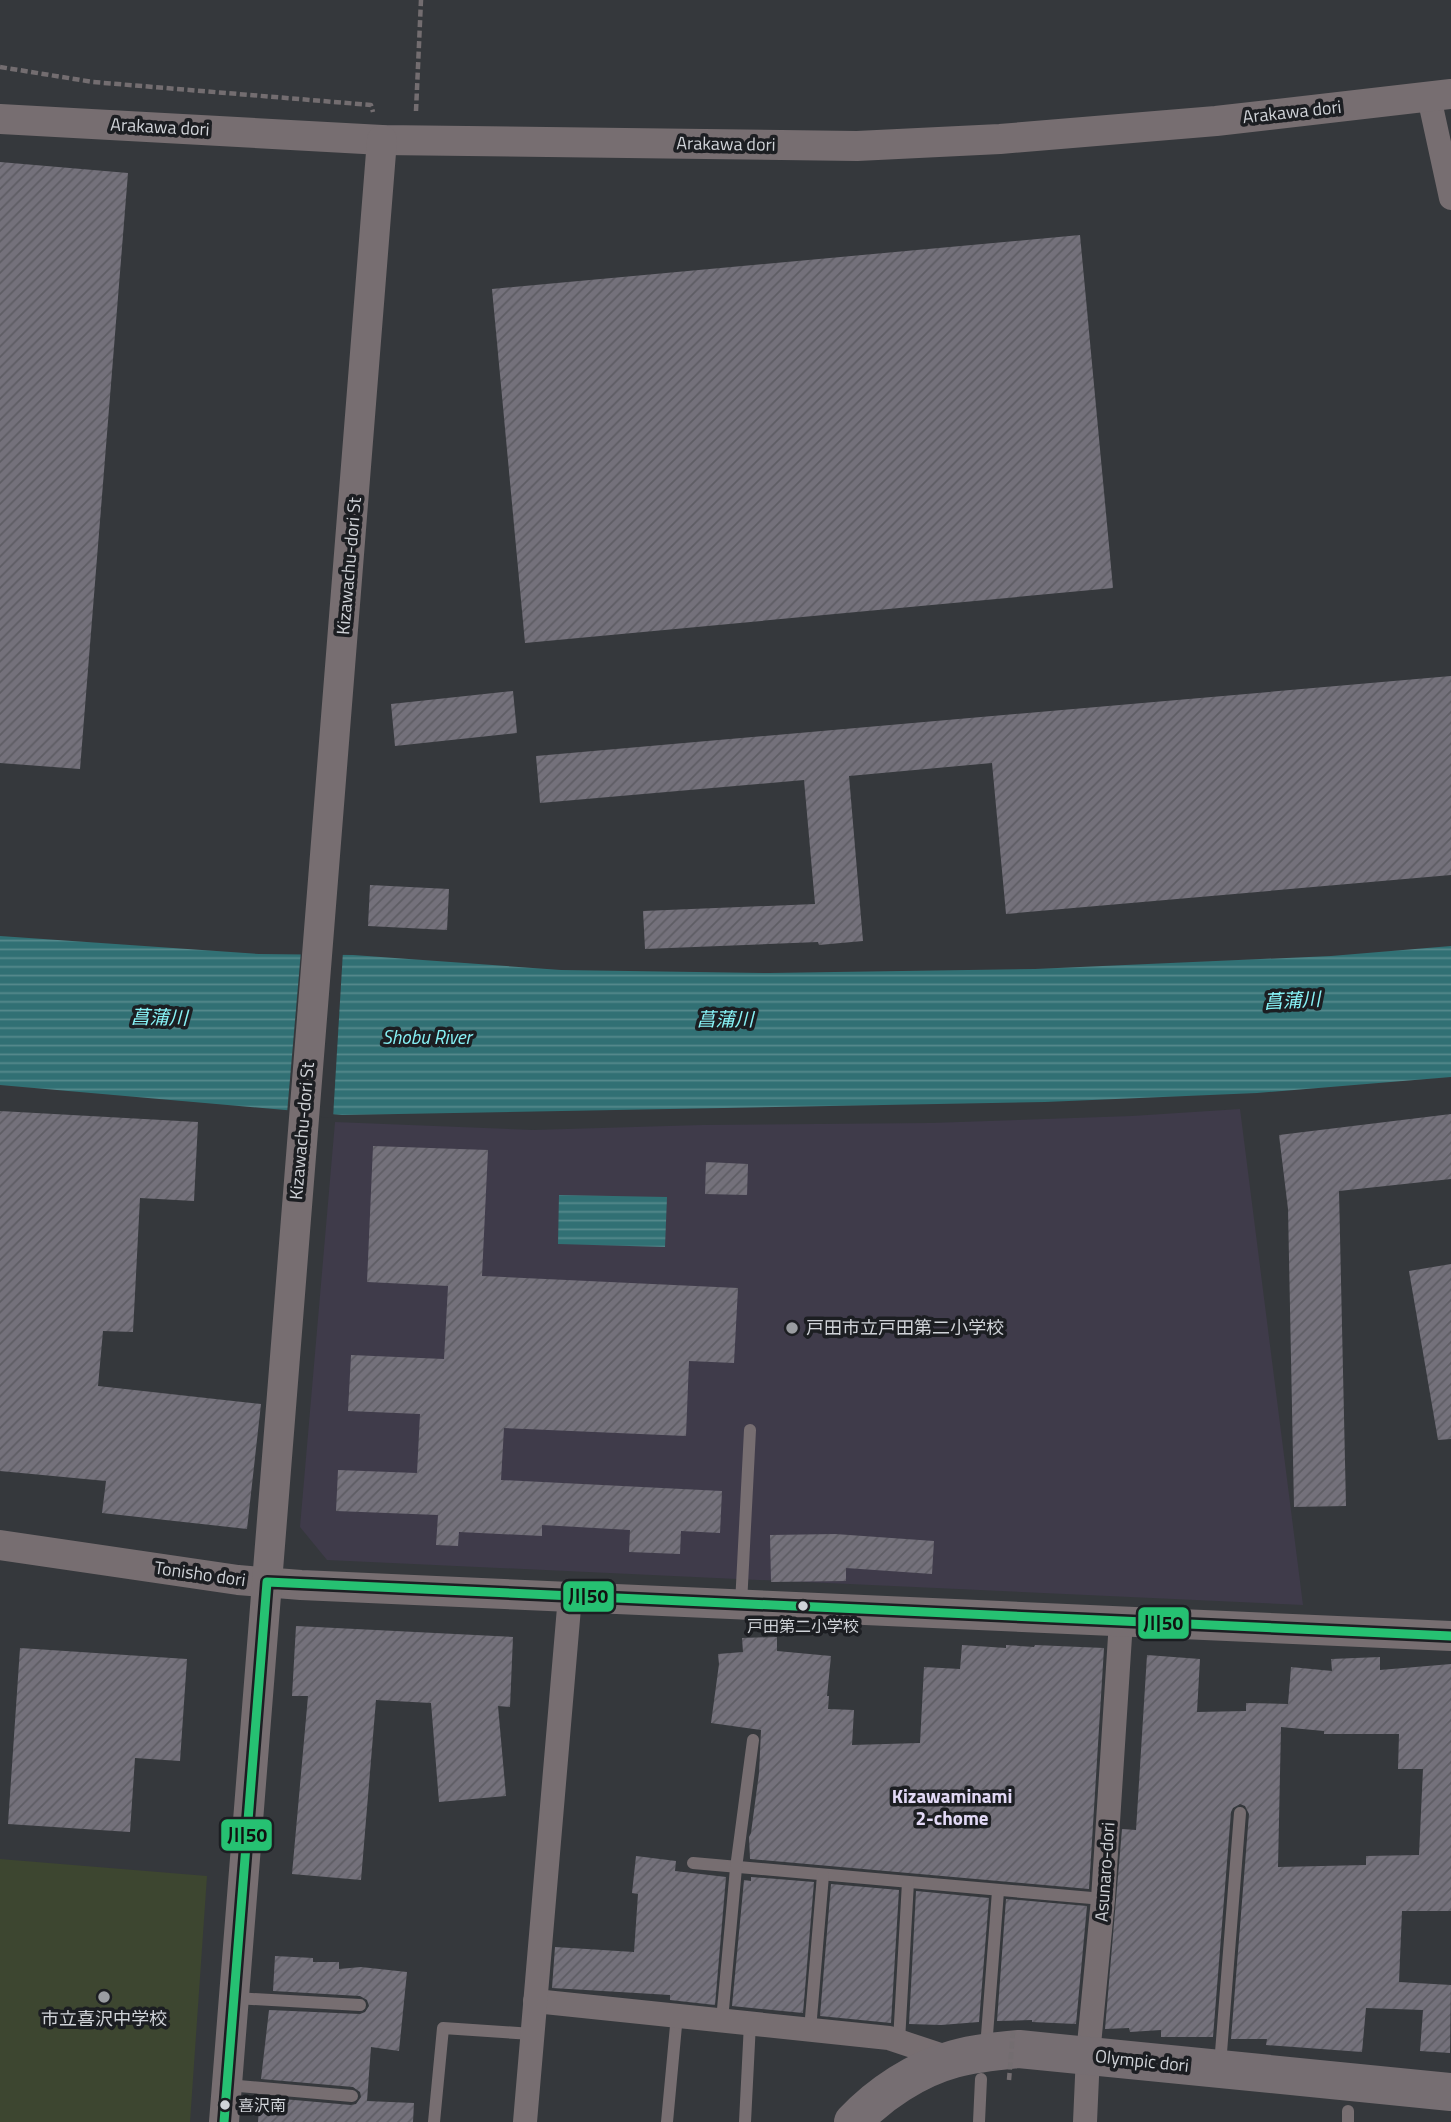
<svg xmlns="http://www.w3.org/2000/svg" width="1451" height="2122" font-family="'Titillium Web','Noto Sans JP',sans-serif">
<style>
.education{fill:#3f3b4a}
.pitch{fill:#3d4630}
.water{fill:url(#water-rules)}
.pier{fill:#35383c}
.building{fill:url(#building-hatch);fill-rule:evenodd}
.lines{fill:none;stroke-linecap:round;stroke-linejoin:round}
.path{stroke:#736d70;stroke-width:4.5;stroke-dasharray:7 3.5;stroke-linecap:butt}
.service{stroke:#776e71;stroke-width:12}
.minor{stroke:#776e71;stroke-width:24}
.tertiary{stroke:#776e71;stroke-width:30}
.primary{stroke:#766e72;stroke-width:38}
.path-bridge{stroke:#736d70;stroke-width:4.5;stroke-dasharray:7 3.5;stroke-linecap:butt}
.bus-1-casing{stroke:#1c1e22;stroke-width:14}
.bus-1{stroke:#26c172;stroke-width:9}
.poi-dot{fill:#9a9da1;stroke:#1c1e22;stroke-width:2.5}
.bus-dot{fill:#d0d3d8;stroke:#1c1e22;stroke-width:2.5}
.labels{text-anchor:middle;stroke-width:7;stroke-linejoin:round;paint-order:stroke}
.bus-label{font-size:16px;fill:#d0d3d8;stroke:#1c1e22}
.street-label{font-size:18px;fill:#d0d3d8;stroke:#1c1e22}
.poi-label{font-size:18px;fill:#d0d3d8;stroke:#1c1e22;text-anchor:start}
.water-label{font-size:19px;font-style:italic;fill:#87f2f6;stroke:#1c1e22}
.neighbourhood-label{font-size:19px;font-weight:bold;fill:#e3daf7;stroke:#1c1e22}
.line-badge{stroke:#1c1e22;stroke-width:2.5}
.pale-badge-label{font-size:19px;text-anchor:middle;font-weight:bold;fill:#111}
</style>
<defs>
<pattern id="water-rules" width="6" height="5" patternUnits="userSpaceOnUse" patternTransform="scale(1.75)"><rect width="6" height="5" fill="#317074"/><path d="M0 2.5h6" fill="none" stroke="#578a8d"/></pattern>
<pattern id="building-hatch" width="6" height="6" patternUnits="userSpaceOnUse" patternTransform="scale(1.75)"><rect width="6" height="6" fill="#74717b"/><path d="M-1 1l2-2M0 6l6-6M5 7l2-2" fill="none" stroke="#5e5d64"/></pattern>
</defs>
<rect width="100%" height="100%" fill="#35383c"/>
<path class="education" d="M1240,1109l63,496 -976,-45 -27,-33 35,-405 198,8 169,-5 229,-2 201,-7z"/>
<path class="pitch" d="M0,1859l207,17 -17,246h-190z"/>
<g class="water">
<path d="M0,936l259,18 94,1 208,15 208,3 266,-4 296,-13 120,-10v131l-194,16 -212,9 -703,13 -342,-30z"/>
<path d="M559,1195l108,2 -2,50 -107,-3z"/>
</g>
<path class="pier" d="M301,951h42l-10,167 -46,-4z"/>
<g class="building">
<path d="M0,162l128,11 -48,596 -80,-6z"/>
<path d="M1080,235l33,353 -588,55 -33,-354z"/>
<path d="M1451,676v199l-445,39 -14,-151 -143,13 14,165 -44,4 -1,-3 -173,7 -2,-38 172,-7 -11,-124 -264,23 -4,-47z"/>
<path d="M513,691l4,42 -122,13 -4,-42z"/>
<path d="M370,885l79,4 -2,41 -79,-4z"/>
<path d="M0,1111l198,11 -4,79 -54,-3 -7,134 -30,-1 -5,55 163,18 -14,125 -145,-16 4,-32 -106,-10z"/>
<path d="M1451,1114v65l-112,12 7,315 -52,1 -6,-298 -9,-74z"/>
<path d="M373,1146l115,4 -6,126 256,12 -4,75 -45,-2 -3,75 -182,-8 -3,52 221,11 -2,42 -39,-2 -1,23 -51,-2 1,-22 -88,-5v11l-83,-4 -1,14 -22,-1 2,-30 -102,-4 2,-41 79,3 3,-59 -72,-3 3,-56 93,4 4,-73 -81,-4z"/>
<path d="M706,1162l42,2 -1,31 -42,-1z"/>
<path d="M1451,1264v175l-13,1 -29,-169z"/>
<path d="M835,1534l99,7 -2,33 -86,-6v13l-75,1 -1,-47z"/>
<path d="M296,1626l217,11 -3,70 -12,-1 8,90 -67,6 -8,-99 -55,-3 -15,180 -69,-6 16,-178h-16z"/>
<path d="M777,1637v14l54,5 -4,40h2l-1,13 26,1 -2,35 68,-2 4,-76 36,2 2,-24 44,3v-3l28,2 1,-2 69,3 -15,241 -339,-30 -1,-22 2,-4 8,-60 2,-43 -50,-7 8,-59 -1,-10 25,-2 -1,-14z"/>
<path d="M20,1648l167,11 -7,102 -45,-3 -5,74 -122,-8z"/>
<path d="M1147,1655l53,4 -3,53 49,-1v-8l42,1 3,-37 41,4 -1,-12 49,-2v13l71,-6v247h-49l-3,71 52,3 -1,68 -30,-2 3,-41 -57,-2 -4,44 -96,-7 1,-6h-36l18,-225 -4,-8 -5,-2 -7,4 -2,4 -18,225h-52v-7l-31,2 -1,-4 -24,1 17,-200 14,1zM1281,1727l43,4v3h75l-1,35h25l-4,86 -53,1v9l-88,2z"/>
<path d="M636,1856l40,5 -1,10 51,6 -11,128 -45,-5v-5l-118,-7 3,-41 79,5 4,-58 -6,-1z"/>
<path d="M751,1877l63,5 -11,131 -71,-7 12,-126 7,1z"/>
<path d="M831,1884l68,6 -8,133 -71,-7z"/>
<path d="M916,1891l73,7 -10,124 -38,3 -32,-1z"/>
<path d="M1006,1899l81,7 -11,118 -44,-2v-2l-35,1z"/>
<path d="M275,1956l38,2v4h26v7l22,-2 46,5 -8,79 -28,-4 -4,54 47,2 -1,19h-155l2,-25 91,8 5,-1 5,-7 -1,-5 -7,-5 -92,-8 8,-69 91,4 5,-2 4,-6 -2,-6 -7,-4 -87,-5z"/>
</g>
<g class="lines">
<g class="path">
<path d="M0,67l93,15 278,23 2,7"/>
<path d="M416,111l5,-111"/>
</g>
<g class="service">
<path d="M741,1604l9,-174"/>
<path d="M693,1863l410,36"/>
<path d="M235,1998l125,7"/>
<path d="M722,2020l14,-152 17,-128"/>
<path d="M810,2030l13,-155"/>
<path d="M899,2041l9,-159"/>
<path d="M986,2048l12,-157"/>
<path d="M1220,2065l20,-252"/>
<path d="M227,2085l125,11"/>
<path d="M434,2122l9,-94 89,6"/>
<path d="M667,2122l10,-107"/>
<path d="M745,2122l5,-99"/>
<path d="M979,2122l2,-43"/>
<path d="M1348,2122v-11"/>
</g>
<g class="minor">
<path d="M1429,97l22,101"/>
<path d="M535,2001l354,37 63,21"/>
<path d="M525,2122l45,-526"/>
<path d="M1085,2122l3,-67 15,-156 18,-278"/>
</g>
<g class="tertiary">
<path d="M0,119l382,21 475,6 143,-7 216,-18 235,-27"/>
<path d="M0,1545l238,35 63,5 1150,51"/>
<path d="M224,2122l158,-1982"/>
</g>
<path class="primary" d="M853,2122c26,-28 64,-53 101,-63 21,-6 43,-8 65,-10l432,43"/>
<path class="path-bridge" d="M1009,2080l4,-48"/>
<g class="bus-1-casing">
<path id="bus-1" d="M224,2122l43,-540 1184,54"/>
</g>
<use href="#bus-1" class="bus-1"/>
</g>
<g class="poi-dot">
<circle cx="792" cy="1328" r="7"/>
<circle cx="104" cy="1997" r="7"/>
</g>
<g class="bus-dot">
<circle cx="803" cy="1606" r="6"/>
<circle cx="225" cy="2105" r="6"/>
</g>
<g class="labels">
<g class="bus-label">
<text x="803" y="1632">戸田第二小学校</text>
<text x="238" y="2111" text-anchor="start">喜沢南</text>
</g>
<g class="street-label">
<text transform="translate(1292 112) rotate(-6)" y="6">Arakawa dori</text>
<text transform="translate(160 127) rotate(3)" y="6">Arakawa dori</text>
<text transform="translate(726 144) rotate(1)" y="6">Arakawa dori</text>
<text transform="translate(349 566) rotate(-85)" y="6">Kizawachu-dori St</text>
<text transform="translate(302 1131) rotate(-85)" y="6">Kizawachu-dori St</text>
<text transform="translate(200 1574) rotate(8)" y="6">Tonisho dori</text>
<text transform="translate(1105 1872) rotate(-86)" y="6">Asunaro-dori</text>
<text transform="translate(1142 2061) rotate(6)" y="6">Olympic dori</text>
</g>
<g class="poi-label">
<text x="806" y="1334">戸田市立戸田第二小学校</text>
<text x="104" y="2025" text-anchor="middle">市立喜沢中学校</text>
</g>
<g class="water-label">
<text transform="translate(1292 1000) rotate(-3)" y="7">菖蒲川</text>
<text transform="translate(159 1017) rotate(1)" y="7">菖蒲川</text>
<text x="725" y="1026">菖蒲川</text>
<text x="427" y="1044">Shobu River</text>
</g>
<g class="neighbourhood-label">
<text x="952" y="1803">Kizawaminami<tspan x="952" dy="22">2-chome</tspan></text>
</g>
</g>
<g class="line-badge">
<rect x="562" y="1580" width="53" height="33" rx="7" fill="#26c172"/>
<rect x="1137" y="1606" width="53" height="34" rx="7" fill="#26c172"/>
<rect x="220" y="1818" width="53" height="34" rx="7" fill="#26c172"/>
</g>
<g class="pale-badge-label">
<text x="588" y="1603">川50</text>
<text x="1163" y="1630">川50</text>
<text x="247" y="1842">川50</text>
</g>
</svg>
